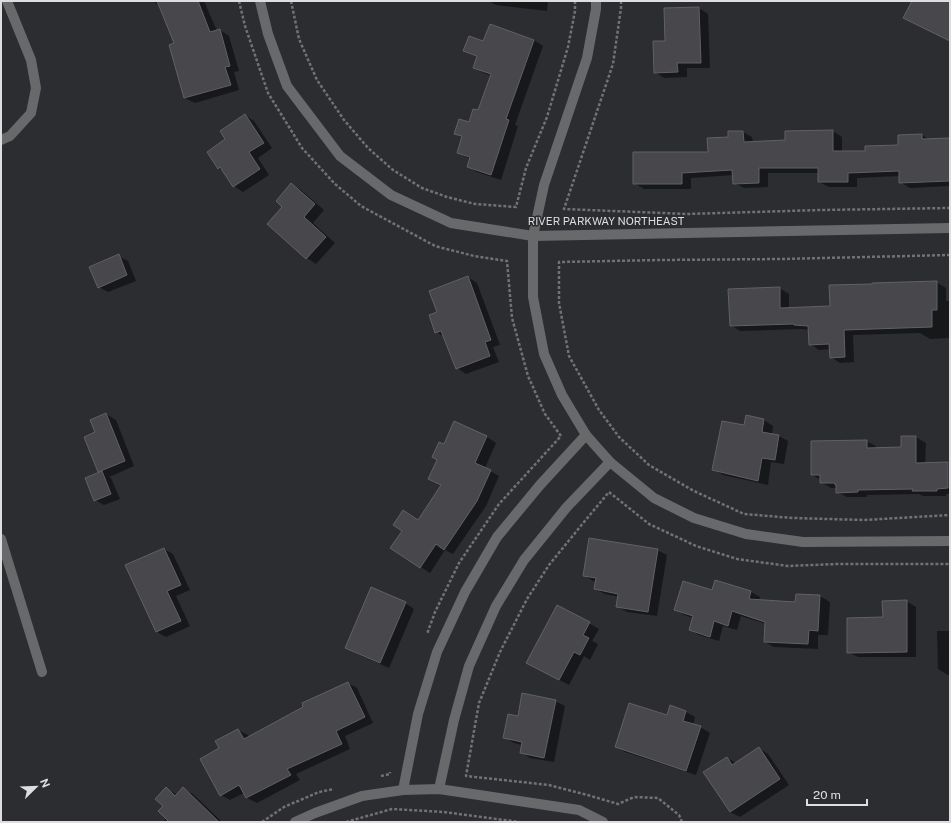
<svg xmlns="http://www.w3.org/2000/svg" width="951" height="823" font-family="'Public Sans',sans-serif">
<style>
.shadow{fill:#0007}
.building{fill:#47474c;stroke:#606066}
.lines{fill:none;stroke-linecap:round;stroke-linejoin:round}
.path{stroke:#717275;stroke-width:2.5;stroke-dasharray:3 2;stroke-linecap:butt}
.minor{stroke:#68696b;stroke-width:10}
.labels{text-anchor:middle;stroke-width:3;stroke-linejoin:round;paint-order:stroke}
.street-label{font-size:11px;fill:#dedee1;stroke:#2c2d31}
</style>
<rect width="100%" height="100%" fill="#2c2d31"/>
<g class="shadow">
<path d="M152,1h52l13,30 3,-1 9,6 10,35 -5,1 5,18 -44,13 -10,-5 -9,-54 -15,-38z"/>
<path d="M488,1h60l-1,10 -51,-6z"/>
<path d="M699,8l9,6 2,54h-23v9l-23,1 -9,-6z"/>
<path d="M490,25l44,15 9,6 -28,79 3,1 -17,54 -24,-8 -9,-5 3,-8 -13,-6 5,-16 -7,-4 13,-10 9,-12 14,-35 -8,-3 -10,-5 4,-11 -14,-6 20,-9z"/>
<path d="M245,115l9,6 18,27 -14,10 11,17 -26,17 -9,-6 -10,-15 -6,-3 9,-28z"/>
<path d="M833,131l9,6v15h24l33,-6 23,-11 8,5 20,-1v47l-40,2 -10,-6v-6l-43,2v9h-28l-10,-5v-9h-51v14l-24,1 -10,-5v-8l-43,3v11h-47l-10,-6 75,-30 20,-15v-6h14l9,5 1,6 33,-2z"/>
<path d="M292,185l9,5 23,20 -11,13 22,20 -19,21 -9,-6 -39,-34 15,-17z"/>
<path d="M118,256l10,5 8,20 -28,11 -9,-5z"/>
<path d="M468,277l9,6 23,62 -7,2 6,15 -33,12 -9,-6 -12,-31 -9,-5 2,-19z"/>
<path d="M936,282l10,6v13h4v37l-20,1 -10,-6 -67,2 1,27 -14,1 -9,-6 -1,-8 -11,1 -9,-6v-14l-8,-1 -62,2 -9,-6 48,-37 10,6v15l42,-2z"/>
<path d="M106,414l10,6 18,46 -25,11 2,1 9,21 -16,6 -9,-5 6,-27 -2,-1z"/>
<path d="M746,416l18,4 9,6 -1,9 7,1 9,5 -4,23 -13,-2 -3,23 -45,-10 -9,-6 31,-43z"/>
<path d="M455,423l32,14 9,6 -11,25 14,8 -13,30 -33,48 -8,-4 -15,23 -39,-25 12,-18 15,-9 24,-36 3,-39z"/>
<path d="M902,437h14l10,6 -1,21 25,-1v31h-4v2h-23l-4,-2 -52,1v2h-20l-10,-5v-4h-6l-10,-6v-2l-9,-5 54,-34 10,5v3l26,-1z"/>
<path d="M164,549l9,5 17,36 -14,6 14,30 -24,11 -9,-5z"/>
<path d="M657,550l10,5 -10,61 -30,-4 -10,-6 2,-9 -14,-3 -10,-5 2,-8h-4l-9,-6z"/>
<path d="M715,581l36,11 9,5 -1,4 37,2 1,-8 23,1 10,6 -2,33h-10v14l-44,-2 -9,-5 1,-18 -25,-8 -4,14 -14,-4 -4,15 -20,-6 -9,-5 3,-12 -9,-3 -9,-5 37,-19z"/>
<path d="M906,601l10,6v50h-58l-10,-5 36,-34z"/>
<path d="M405,603l9,6 -25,59 -34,-15 -9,-5z"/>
<path d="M558,606l41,23 -7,12 6,3 -8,16 -6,-4 -15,29 -32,-17z"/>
<path d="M937,631h13v44h-2l-10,-6z"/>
<path d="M348,683l9,5 16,35 -28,13 5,13 -54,25 4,6 -43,23 -10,-5 -3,-5 -14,7 -9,-5 -1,-46 18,-19 10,5 1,3z"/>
<path d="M555,701l10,5 -11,56 -24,-4 -9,-6 1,-7 -8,-2 -10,-6 15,-20z"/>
<path d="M671,707l15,5 9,5 -2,8 7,2 10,6 -14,42 -71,-23 -9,-5 51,-30z"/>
<path d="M759,748l9,6 21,31 -49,32 -10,-5 -3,-54 9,5z"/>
<path d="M166,788l11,7 6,-6 10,5 28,27 -1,1h-57l3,-4 -2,-12z"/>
</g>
<g class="building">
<path d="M157,1h41l12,31 10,-3 10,37 -5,1 6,18 -47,13 -15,-53 5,-2z"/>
<path d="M912,1h38v40l-47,-23z"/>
<path d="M699,7l2,56h-24l1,9 -24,1 -1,-32h12l-1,-33z"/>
<path d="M490,24l44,16 -28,79 3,1 -18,55 -24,-8 3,-10 -13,-4 5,-17 -8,-2 5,-15 10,3 4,-13 5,1 13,-36 -18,-6 4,-12 -14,-5 6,-15 14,5z"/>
<path d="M245,114l19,29 -15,9 11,17 -27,18 -13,-20 -2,2 -11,-17 18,-13 -5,-8z"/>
<path d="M833,130v21h32v-5l33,-1v-10l24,-1v5l28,-1v43l-51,2v-12l-51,2v9h-30v-14h-59v15l-26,1 -1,-14 -50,3v11h-49v-32h75l-1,-14 21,-1v-6h15l1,11 41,-2v-9z"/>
<path d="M291,183l24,21 -11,13 22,20 -20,22 -39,-35 15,-17 -6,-6z"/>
<path d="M119,254l8,21 -29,13 -9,-21z"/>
<path d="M468,276l23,64 -6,2 5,14 -34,13 -15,-38 -6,2 -6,-18 8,-3 -8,-21z"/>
<path d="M937,281v29h-5v17l-88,3 1,27 -15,1 -1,-14 -20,1 -1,-19 -14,-1 -1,-1 -63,2 -2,-37 52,-2v21l50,-2 -1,-21 43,-1v-1z"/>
<path d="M106,413l19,48 -27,11 -14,-35 11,-5 -5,-12z"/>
<path d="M746,415l18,4 -2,13 17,3 -4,25 -13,-2 -4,23 -46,-11 10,-49 22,4z"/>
<path d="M454,421l33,15 -12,27 16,7 -14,31 -33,49 -8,-6 -16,24 -30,-20 12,-17 -9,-6 10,-15 15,10 23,-35 -13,-6 9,-19 -5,-3 7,-15 5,2z"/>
<path d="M901,436h15v27l32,-1v26l-11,1v2h-25l1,-2 -55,1v2l-22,1v-8h-1v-2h-15v-8h-9v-34l56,-1v8l34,-1z"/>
<path d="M102,471l9,23 -17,7 -9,-23z"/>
<path d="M589,538l69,11 -10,63 -32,-5 2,-13 -24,-5 2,-11 -13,-2z"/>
<path d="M164,548l17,37 -14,6 14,30 -25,11 -31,-67z"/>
<path d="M715,580l36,11 -2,8 46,3 1,-8 24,1 -2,36 -9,-1 -1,14 -44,-2 1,-20 -33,-11 -4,15 -14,-5 -4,16 -21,-7 4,-14 -19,-6 9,-29 29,9z"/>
<path d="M371,587l35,15 -26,61 -35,-15z"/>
<path d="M907,600v52l-60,1v-35l36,-1 -1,-16z"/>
<path d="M557,605l33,17 -7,13 6,3 -9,17 -6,-3 -15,28 -33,-17z"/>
<path d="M348,682l17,35 -29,14 6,13 -55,25 4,6 -45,23 -7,-13 -19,11 -20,-37 19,-11 -4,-7 23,-12 6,10 59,-32 -1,-4z"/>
<path d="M522,693l34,7 -12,58 -24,-5 2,-11 -19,-4 5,-24 10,2z"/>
<path d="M629,703l38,12 3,-10 16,6 -3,10 18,5 -15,45 -71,-24z"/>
<path d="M759,747l21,32 -50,33 -27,-40 24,-15 5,8z"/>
<path d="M166,787l9,9 8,-9 36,35h-50l-11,-11 5,-5 -8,-7z"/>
</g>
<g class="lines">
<g class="path">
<path d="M239,1l6,25 23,67 34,55 33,36 26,22 74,40 39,10 33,5 5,57 16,58 17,38 16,22 -62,68 -40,59 -24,49 -8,22"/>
<path d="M291,1l8,38 18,41 27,40 24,28 25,22 29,18 25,9 28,7 41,3 10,-39 21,-51 21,-70 7,-36v-10"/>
<path d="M621,1v7l-8,56 -49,145 123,5 134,-4 129,-2"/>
<path d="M950,255l-168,4 -121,1 -102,2v41l10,53 30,54 20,27 30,28 45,26 50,23 49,4 71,2 86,-5"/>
<path d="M381,776l9,-2v-2"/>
<path d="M262,822l22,-15 35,-15 15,-3"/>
<path d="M346,822l46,-13 52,3 75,10"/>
<path d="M682,822l-3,-7 -21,-17 -24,-1 -16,7 -27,-8 -42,-11 -83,-9 13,-73 21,-51 27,-53 22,-34 35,-43 25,-30 40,32 47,22 41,13 51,7 49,-2h113"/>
</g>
<g class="minor">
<path d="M260,1l8,33 19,52 53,70 51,39 60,28 82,13 417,-8"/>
<path d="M596,1v8l-9,49 -43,127 -11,51v61l11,57 18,41 24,40 24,27 44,36 40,20 52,16 57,8 147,-1"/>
<path d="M1,140l9,-4 21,-23 5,-25 -5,-28 -24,-59"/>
<path d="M1,539l41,133"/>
<path d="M439,789l15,-69 15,-54 27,-60 28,-46 42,-52 44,-46"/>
<path d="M403,790l15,-76 19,-62 28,-60 32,-55 43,-52 46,-50"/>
<path d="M295,822l20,-9 47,-17 41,-6 36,-1 140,21 24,12"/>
</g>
</g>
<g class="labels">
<g class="street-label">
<text x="606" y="225">RIVER PARKWAY NORTHEAST</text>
</g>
</g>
<rect width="951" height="823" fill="none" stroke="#dedee1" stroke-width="4"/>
<g transform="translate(36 787) rotate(67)" stroke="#2c2d31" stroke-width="3" paint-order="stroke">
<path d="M0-3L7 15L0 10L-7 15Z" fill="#dedee1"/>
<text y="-6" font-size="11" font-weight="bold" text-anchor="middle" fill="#dedee1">N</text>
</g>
<path d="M807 799v6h60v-6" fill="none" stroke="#dedee1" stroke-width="2"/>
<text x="813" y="799" font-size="12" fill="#dedee1" stroke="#2c2d31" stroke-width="3" paint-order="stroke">20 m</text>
</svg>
